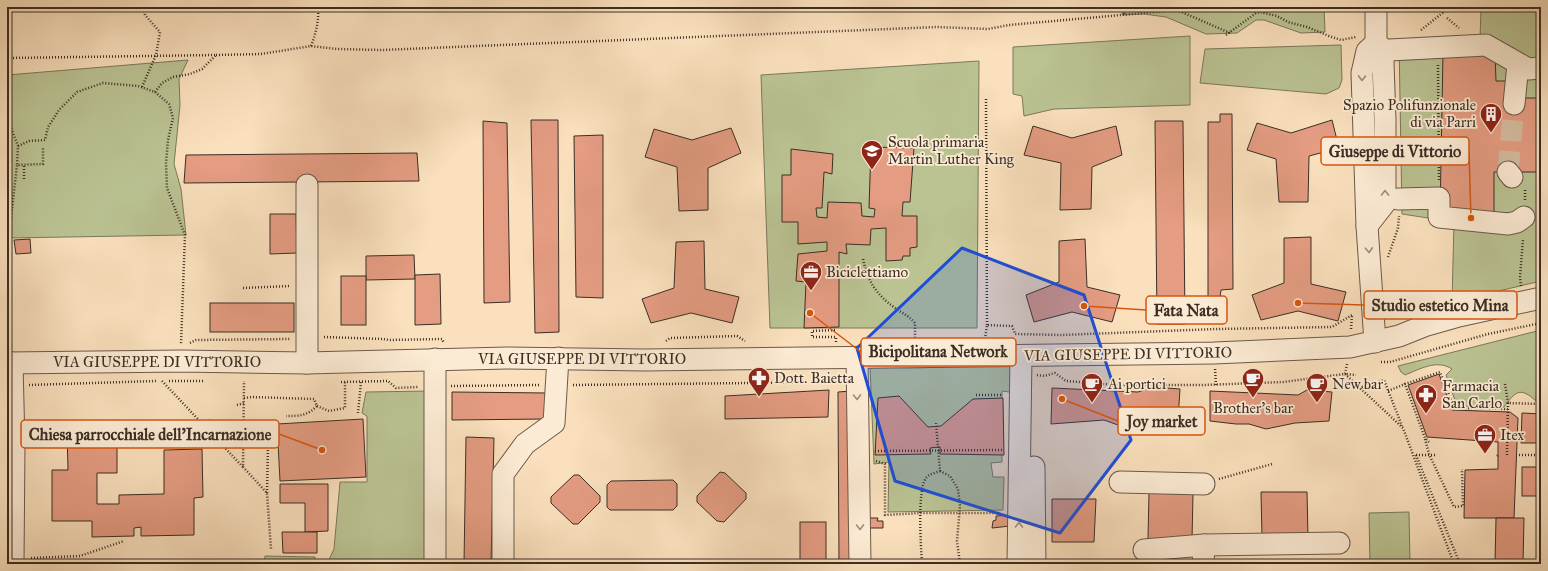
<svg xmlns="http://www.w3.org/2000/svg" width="1548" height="571" font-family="'IM FELL Great Primer',serif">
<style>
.green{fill:#bbc393;stroke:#7b785c}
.building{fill:#e49c82;stroke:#3b2e25}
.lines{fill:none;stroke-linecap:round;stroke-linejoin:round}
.minor-tunnel{stroke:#d4bc9f;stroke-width:21;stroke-dasharray:21 10;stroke-linecap:butt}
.minor-casing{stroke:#6b5a4b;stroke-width:23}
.path{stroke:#3b2e25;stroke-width:2.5;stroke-dasharray:1 2;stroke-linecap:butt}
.minor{stroke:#fcebd4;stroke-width:21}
.oneway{stroke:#9c8c7c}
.marked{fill:#1d4ed8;fill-opacity:0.2;stroke:#1d4ed8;stroke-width:3;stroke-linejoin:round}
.labels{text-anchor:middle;stroke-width:3.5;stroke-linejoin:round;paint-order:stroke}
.poi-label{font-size:15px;fill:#3b2e25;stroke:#fcebd4;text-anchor:start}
.street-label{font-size:15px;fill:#3b2e25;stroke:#fcebd4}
.leader{fill:none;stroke:#d7550e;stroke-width:1.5}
.callout-dot{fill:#d7550e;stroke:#fcebd4;stroke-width:1.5}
.callout{fill:#fcebd4;stroke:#d7550e;stroke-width:1.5}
.callout-label{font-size:16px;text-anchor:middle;font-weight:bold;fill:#3b2e25}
</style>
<rect width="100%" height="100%" fill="#fae0bd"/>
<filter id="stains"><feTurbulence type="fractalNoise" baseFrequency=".005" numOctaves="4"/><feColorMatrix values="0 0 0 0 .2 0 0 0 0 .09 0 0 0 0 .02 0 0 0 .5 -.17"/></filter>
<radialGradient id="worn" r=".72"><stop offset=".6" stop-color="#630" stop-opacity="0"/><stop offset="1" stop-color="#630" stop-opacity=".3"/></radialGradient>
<g class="green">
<path d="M1123,7h201l1,25 -24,1 -37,-13h-8l-19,13 -31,1 -40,-17 -22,-3 -22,1z"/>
<path d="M1481,7h60v274l-89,21 2,-80 -52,-8 -3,-172 81,-2z"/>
<path d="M1190,36v69l-136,4 -30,7 -2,-20 -9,-2v-47z"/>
<path d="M1341,45l1,35 -3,8 -13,6 -126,-11 5,-34z"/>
<path d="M188,60l-9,19 1,26 -6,59 7,25 5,46 -179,3v-163z"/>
<path d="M979,61l-2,267h-207l-9,-253z"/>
<path d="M1541,330v19l-3,1 -2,51c-16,-15 -21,-9 -32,6l-47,-1 -11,-31 6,-6c-15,-10 -32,0 -47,6l-4,-3 -3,-6z"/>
<path d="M970,365l44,1 2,27 -14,-2v71l-11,1 2,14h11l-1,33 -115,2 1,-50 -15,2 -4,-98c34,3 67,2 100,-1z"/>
<path d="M430,391l-1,173h-102l7,-15 6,-67h27v-66l-5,-3 4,-21z"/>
<path d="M1409,512l1,52h-40l-1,-51z"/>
<path d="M265,556l50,1v7h-51z"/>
</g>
<g class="building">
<path d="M1443,53l52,1 1,27h15l10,17h20v74h-47v45l-54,-1z"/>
<path d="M1220,114h12l1,175 -12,1 -1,7h-12v-175h12z"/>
<path d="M531,120h27l1,212 -24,1z"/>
<path d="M1332,120l7,28 -30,8 -1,46h-29l-3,-43 -29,-9 10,-27 34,10z"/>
<path d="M483,121l24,2 3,179 -26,1z"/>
<path d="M1155,121h28l2,203h-28z"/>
<path d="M1033,126l39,12 44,-12 6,29 -30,12 -1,42 -31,1 1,-47 -37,-8z"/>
<path d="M731,128l10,25 -33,15v42l-29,1 -2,-44 -32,-10 9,-28 38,11z"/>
<path d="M603,135v163l-27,-1 -2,-161z"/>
<path d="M871,147l43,1 -4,54h-7l-1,14h15v31l-7,1v8h-7l-1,4 -16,1v-33l-15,1 -1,16 -24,-1 1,10 -8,-2v75l-35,1 2,-46 -10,-1 2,-27 29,-3v-9l-29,2v-22h-16v-47h9v-26l42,5 -1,20 -8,-2 -2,36h-6l1,9 10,1 1,-16 33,1 1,13 12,1 1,-8 -6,-1z"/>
<path d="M417,153l2,28 -235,2 2,-28z"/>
<path d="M270,214h26l1,39 -27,1z"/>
<path d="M1311,237v47l35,8 -8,29 -40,-10 -37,9 -9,-25 32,-12v-45z"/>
<path d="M30,239l1,14 -15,1 -2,-14z"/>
<path d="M1085,239l2,48 33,8 -8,27 -40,-10 -38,10 -8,-27 33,-13v-41z"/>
<path d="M704,241l1,48 34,8 -7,26 -41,-10 -40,10 -9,-24 32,-11 2,-46z"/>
<path d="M414,255l1,24 -49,1v-24z"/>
<path d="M440,274l1,50 -26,1v-50z"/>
<rect x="341" y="276" width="25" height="49"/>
<rect x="210" y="303" width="84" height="29"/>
<path d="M1439,374l13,36 58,2 8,6 -4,100h-50l1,-48 33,-1v-27l-71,-5 -19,-52z"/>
<path d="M1153,387l27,2 -2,30 -16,2 -19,-2 -25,6 -14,-5 -53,4 1,-36 86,4z"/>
<path d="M829,390l-1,27 -103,2v-23z"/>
<path d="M1307,390l25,2 -3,29 -34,2 -29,6 -17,-5h-13l-26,-3v-30l88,4z"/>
<path d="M851,391l-1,173h-11l-1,-172z"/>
<path d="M452,392l97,1 -2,26 -95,1z"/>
<path d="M899,396l29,31 13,-1 32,-27 30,-1 1,57 -64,-1v-7h-2l-8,1 1,6 -56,1 3,-57z"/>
<path d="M1522,413l19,1v29h-20z"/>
<path d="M363,419l3,58 -86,4 -3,-57z"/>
<path d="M67,430h50v43h-20v31h22v-9l45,-1v-44l38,-1 1,48 -9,1v37l-53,1v-9l-7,1v8l-42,1v-16h-40v-51h16z"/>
<path d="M466,437l28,1 -3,126h-27z"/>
<rect x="1522" y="467" width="19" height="29"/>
<path d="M720,472l5,1 21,20v6l-22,23 -7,-1 -20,-19v-6z"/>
<path d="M574,475h5l21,21v6l-22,22h-5l-22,-21v-6z"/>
<path d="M673,480l4,4v22l-4,4h-63l-3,-3v-22l4,-4z"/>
<path d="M280,484h48v47l-23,1v-29h-25z"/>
<path d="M1261,492h46l1,45h-46z"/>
<path d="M1149,493l44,1 -1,46 -44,-1z"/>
<path d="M1052,499h44l-2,43h-42z"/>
<path d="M1010,515v11l-18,2 1,-7 3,-1v-4z"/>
<path d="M868,518h10l-1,3h6v7h-16z"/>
<path d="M1496,518h28l-1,46h-28z"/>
<rect x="800" y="522" width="26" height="42"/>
<path d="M282,532h35v21h-34z"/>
</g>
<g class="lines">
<path class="minor-tunnel" d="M1508,172l6,-68"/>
<g class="minor-casing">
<g id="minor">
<path d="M1376,7v36"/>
<path d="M1370,51l116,-6 42,24 13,-1"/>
<path d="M1514,104l4,-40"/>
<path d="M1508,172l4,5"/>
<path d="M1398,199l41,-1v19l69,7 9,-2 7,-5"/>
<path d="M1367,226l18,-23v-83l-2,-58 1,-12 -8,-7"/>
<path d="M1375,342l-8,-116 -5,-153 5,-22 9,-8"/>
<path d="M857,358l3,206"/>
<path d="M435,359v205"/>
<path d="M7,363l175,-2 125,2 200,-5 138,2 569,-7 136,-6 49,-11 25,-10 35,-10 82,-18"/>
<path d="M12,363l2,82 -1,119"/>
<path d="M307,363v-178"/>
<path d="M1034,467l1,97"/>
<path d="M1120,482l84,2"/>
<path d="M1144,550l60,-5 135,-2"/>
<path d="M503,564v-90l22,-30 29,-21 4,-65"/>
<path d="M1018,564l3,-208"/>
<path d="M1203,564l1,-19"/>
</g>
</g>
<g class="path">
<path d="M1262,7l2,6"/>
<path d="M1440,7l4,5"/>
<path d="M1124,14l3,-7"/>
<path d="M1447,18l12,10"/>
<path d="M1421,30l29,-23"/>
<path d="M1226,35l30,-22 4,-1 17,4 11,6 19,5 22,9 12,4 15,-3"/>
<path d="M311,46c5,-13 8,-25 7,-39"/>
<path d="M216,55l45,-1 50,-8 26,3 45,1 555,-23 51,2 21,-4 168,-15 53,23"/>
<path d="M7,58l209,-3 -14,14 -12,5 -17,3 -11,6 -7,9"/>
<path d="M1438,65l1,115"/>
<path d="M142,87l14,-32 4,-23 -15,-17 -2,-8"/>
<path d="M7,88l4,11 -3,21 10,26 -1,19"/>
<path d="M986,99l1,226"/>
<path d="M18,146l11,-5 16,-1 3,-13 11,-17 18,-18 26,-9 35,3 17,6 14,12 4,14 -5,22 -2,23 1,25 18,47 -4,109"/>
<path d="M24,179v-14"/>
<path d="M1525,200v-11"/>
<path d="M1388,257l10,-29 1,-12"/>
<path d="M863,259c5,23 13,35 32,49 8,6 13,7 20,15v17"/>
<path d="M1521,286l-1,-9 3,-38"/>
<path d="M243,288l47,-2"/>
<path d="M1351,329l1,-13"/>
<path d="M324,337l59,2 6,1 53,-1 2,4"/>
<path d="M985,339l2,-14 25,1 3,8 46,1 155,-6 116,-2 20,-12"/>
<path d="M666,341l4,-3 67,-2 8,5"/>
<path d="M836,342v-5h-24v-6l24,-1"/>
<path d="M190,343l6,-3 95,-1"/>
<path d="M9,346v-110l8,-71 26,-1v-16"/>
<path d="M1381,362h9l98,-28 53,-11"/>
<path d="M1347,364l-2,10 11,1"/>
<path d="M1215,369l1,16"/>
<path d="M1037,375l7,1 11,-3 11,8 51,4h87l79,-3 62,-8 58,54 51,136"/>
<path d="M162,381l81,86 1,-86"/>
<path d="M169,381h35"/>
<path d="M341,382l47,-1 8,7 22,-1"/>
<path d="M1505,384l3,19 33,1"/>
<path d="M29,385l127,-4"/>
<path d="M573,385l267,-3"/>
<path d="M451,386l89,-1"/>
<path d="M1359,388l25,-8 18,46"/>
<path d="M1388,391l17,-7"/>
<path d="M976,395h27"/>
<path d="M244,398l8,-1 62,2 3,7c-10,10 -18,10 -31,10"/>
<path d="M237,405l7,-2"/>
<path d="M317,406l12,5 16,-3v-26"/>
<path d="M358,413l3,-31"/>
<path d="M204,426l6,-7"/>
<path d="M1425,439l4,15 25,53 9,-1 -1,-37"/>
<path d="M1429,442l-4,-4 -20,-54 35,-12 14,36 54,1"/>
<path d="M31,446h27"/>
<path d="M875,451l127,-1"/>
<path d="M1416,455l44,109"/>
<path d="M1416,455h19"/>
<path d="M1507,455l1,-52"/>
<path d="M1516,455h25"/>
<path d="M1497,456l1,-1"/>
<path d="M876,461l9,3v51l36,-2h80"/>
<path d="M243,467l24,26 4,56"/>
<path d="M940,471l10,5 8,13 2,17 -3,35 3,23"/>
<path d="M1219,479l53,-15"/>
<path d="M267,493l1,-48"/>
<path d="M31,558l49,-2 44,-15"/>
<path d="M922,564c-1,-17 -5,-74 4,-86 3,-4 9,-5 14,-7l-4,-48"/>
</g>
<use href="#minor" class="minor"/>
</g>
<defs><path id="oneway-chevron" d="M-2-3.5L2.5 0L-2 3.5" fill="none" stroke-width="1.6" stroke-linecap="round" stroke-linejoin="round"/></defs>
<g class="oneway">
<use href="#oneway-chevron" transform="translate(1362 78) rotate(91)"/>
<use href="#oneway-chevron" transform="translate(1385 193) rotate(-90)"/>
<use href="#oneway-chevron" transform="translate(1369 250) rotate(87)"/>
<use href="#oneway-chevron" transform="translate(857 397) rotate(89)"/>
<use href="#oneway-chevron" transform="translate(1019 525) rotate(-89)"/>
<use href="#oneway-chevron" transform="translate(860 527) rotate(89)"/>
</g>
<path class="marked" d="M962,248l122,47 47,145 -71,93 -165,-52 -38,-133z"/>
<defs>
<g id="building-pin" transform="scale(1.15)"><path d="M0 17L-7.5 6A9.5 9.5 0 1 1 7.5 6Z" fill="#8f2418" stroke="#fcebd4"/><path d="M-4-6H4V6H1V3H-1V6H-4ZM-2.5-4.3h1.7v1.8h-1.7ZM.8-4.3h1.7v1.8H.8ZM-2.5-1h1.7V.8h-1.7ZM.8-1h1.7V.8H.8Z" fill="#fff"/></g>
<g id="school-pin" transform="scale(1.15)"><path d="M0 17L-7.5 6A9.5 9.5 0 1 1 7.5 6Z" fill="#8f2418" stroke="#fcebd4"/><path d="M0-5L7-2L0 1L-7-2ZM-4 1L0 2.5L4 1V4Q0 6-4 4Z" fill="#fff"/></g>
<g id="office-pin" transform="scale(1.15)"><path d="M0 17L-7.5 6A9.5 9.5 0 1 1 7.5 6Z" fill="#8f2418" stroke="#fcebd4"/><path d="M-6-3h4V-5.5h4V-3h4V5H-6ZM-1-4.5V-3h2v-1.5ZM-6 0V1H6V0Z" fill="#fff"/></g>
<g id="pharmacy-pin" transform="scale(1.15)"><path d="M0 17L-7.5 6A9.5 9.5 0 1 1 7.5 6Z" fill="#8f2418" stroke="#fcebd4"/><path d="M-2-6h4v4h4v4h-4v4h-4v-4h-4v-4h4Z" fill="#fff"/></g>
<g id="cafe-pin" transform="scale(1.15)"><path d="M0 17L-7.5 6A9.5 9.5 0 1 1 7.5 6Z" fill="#8f2418" stroke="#fcebd4"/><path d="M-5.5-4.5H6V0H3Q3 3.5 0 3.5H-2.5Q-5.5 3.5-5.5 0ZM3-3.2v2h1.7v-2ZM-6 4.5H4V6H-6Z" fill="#fff"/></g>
</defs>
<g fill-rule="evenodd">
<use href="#building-pin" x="1491" y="114"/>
<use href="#school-pin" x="872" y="151"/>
<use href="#office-pin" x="811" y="272"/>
<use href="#pharmacy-pin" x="759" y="378"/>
<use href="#cafe-pin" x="1253" y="379"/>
<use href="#cafe-pin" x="1092" y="384"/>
<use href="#cafe-pin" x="1317" y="384"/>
<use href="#pharmacy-pin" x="1426" y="395"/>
<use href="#office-pin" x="1485" y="435"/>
</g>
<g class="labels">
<g class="poi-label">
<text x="1476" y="110" text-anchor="end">Spazio Polifunzionale<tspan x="1476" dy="17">di via Parri</tspan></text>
<text x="888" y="147">Scuola primaria<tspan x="888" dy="17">Martin Luther King</tspan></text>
<text x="826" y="277">Biciclettiamo</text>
<text x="774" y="383">Dott. Baietta</text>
<text x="1108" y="389">Ai portici</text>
<text x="1332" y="389">New bar</text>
<text x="1442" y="391">Farmacia<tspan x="1442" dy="17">San Carlo</tspan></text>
<text x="1253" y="413" text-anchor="middle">Brother's bar</text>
<text x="1500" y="440">Itex</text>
</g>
<g class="street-label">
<text transform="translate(1128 354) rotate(-1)" y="5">VIA GIUSEPPE DI VITTORIO</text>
<text x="582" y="364">VIA GIUSEPPE DI VITTORIO</text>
<text x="157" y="367">VIA GIUSEPPE DI VITTORIO</text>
</g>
</g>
<path class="leader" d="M1471 218L1469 151M1298 303L1364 305M1084 306L1146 310M810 313L861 352M1062 399L1118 421M322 450L279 434"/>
<g class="callout-dot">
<circle cx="1471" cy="218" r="4"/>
<circle cx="1298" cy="303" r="4"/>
<circle cx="1084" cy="306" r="4"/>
<circle cx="810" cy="313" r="4"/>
<circle cx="1062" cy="399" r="4"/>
<circle cx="322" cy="450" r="4"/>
</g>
<g class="callout">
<rect x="1321" y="137" width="148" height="28" rx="4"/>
<rect x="1364" y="291" width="153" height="28" rx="4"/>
<rect x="1146" y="296" width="81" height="28" rx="4"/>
<rect x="861" y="338" width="155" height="28" rx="4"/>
<rect x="1118" y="407" width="87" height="28" rx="4"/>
<rect x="21" y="420" width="258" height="28" rx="4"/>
</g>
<g class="callout-label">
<text x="1395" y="157">Giuseppe di Vittorio</text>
<text x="1440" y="311">Studio estetico Mina</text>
<text x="1186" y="316">Fata Nata</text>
<text x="938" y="357">Bicipolitana Network</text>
<text x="1162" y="427">Joy market</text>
<text x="150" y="440">Chiesa parrocchiale dell'Incarnazione</text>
</g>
<rect width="1548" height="571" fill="none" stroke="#fae0bd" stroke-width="24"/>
<rect x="8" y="8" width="1532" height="555" fill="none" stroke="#3b2e25" stroke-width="2"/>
<rect x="12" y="12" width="1524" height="547" fill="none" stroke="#3b2e25"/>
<rect width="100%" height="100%" filter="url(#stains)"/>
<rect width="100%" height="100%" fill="url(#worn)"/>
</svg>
